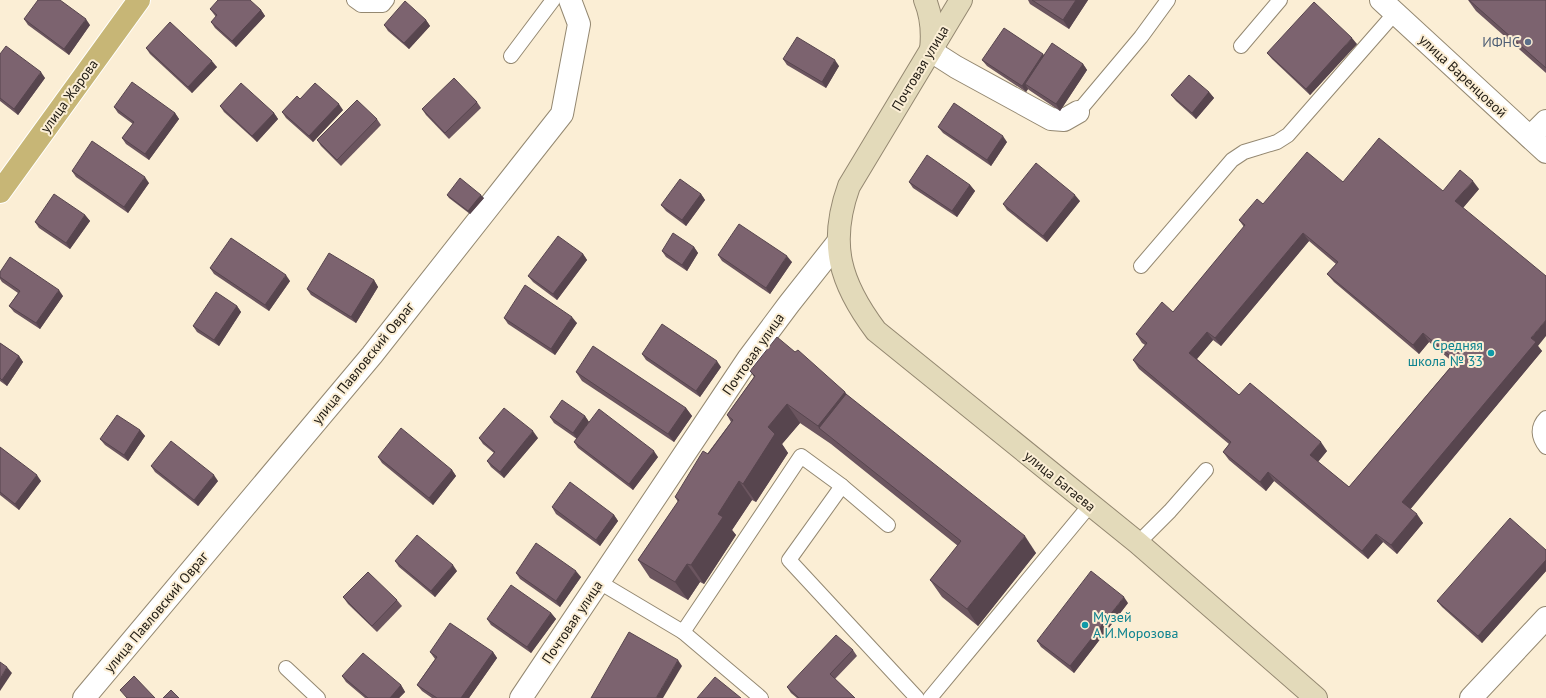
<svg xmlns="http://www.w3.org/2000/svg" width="1546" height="698" font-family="'PT Sans',sans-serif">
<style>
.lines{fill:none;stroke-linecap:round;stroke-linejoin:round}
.service-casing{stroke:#948871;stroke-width:16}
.minor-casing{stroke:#948871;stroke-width:24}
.secondary-casing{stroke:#948871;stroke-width:24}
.primary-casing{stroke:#fff;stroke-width:24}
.service{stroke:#fff;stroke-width:14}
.minor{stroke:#fff;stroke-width:22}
.secondary{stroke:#e3daba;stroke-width:22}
.primary{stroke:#c7b676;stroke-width:22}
.wall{fill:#6b555f;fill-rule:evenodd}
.shaded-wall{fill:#57454e}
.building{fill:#7c636f;stroke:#57454e;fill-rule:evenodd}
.service-dot{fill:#5c6f8a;stroke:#fbeed5;stroke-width:1.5}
.culture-dot{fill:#0f9aa8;stroke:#fbeed5;stroke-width:1.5}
.labels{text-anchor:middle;stroke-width:4;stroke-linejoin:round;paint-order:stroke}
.service-label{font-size:14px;fill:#4e5e75;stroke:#fbeed5;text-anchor:end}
.street-label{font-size:14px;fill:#1f1a12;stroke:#fbeed5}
.culture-label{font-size:14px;fill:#0d838f;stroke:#fbeed5;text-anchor:end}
</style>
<rect width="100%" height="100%" fill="#fbeed5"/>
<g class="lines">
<g class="service-casing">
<g id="service">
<path d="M354,0l7,5h22l4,-5"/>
<path d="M1241,46l39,-46"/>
<path d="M511,56l42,-56"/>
<path d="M1078,112l63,-75 27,-37"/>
<path d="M1141,266l91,-106 12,-8 33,-10 11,-7 107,-122"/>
<path d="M1546,418c-9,9 -8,19 0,29"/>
<path d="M842,486l-53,74 128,138"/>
<path d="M1138,543l32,-32 36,-41"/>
<path d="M599,582l84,50 118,-176 41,30 46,39"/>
<path d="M683,632l78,66"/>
<path d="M286,668l32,30"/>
<path d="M930,698l160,-193"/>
</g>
</g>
<g class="minor-casing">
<g id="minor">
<path d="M1381,0l165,152"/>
<path d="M931,51l25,16 95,52 13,1 14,-8"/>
<path d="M1530,137l16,-16"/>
<path d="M84,698l288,-343 190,-241 17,-90 -9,-24"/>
<path d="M521,698l227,-339 41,-55 49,-62"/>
<path d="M1471,698l75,-80"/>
</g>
</g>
<g class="secondary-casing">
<g id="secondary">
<path d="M925,0c7,17 8,32 6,50"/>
<path d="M961,0l-112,186c-21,58 -9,97 27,145l262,212 178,155"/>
</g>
</g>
<g class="primary-casing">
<path id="primary" d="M0,192l139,-192"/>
</g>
<use href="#service" class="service"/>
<use href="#minor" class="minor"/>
<use href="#secondary" class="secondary"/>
<use href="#primary" class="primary"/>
</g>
<g class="wall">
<path d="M1028,0h60l-19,29 -39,-25z"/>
<path d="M1468,0h78v73l-70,-62z"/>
<path d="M210,9l51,1 4,6 -29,31 -21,-19 -4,-6 5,-5z"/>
<path d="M24,19l66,6 -21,30 -41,-30z"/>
<path d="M426,20l4,6 -21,23 -21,-18 -4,-6z"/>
<path d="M1357,44l-47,51 -38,-36 -5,-6z"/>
<path d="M146,48l71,19 -25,26 -42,-39z"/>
<path d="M0,54l45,24 -27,37 -18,-14z"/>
<path d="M1043,54l1,2 39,8 4,6 -27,41 -31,-21 -1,-1 -2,3 -39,-26 -5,-6z"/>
<path d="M783,59l56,7 -13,22 -39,-23z"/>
<path d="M1209,92l5,6 -18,21 -20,-18 -5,-6z"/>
<path d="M300,99l43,11 -30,32 -27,-24 -4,-6z"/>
<path d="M477,102l4,6 -32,31 -23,-24 -4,-6z"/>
<path d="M220,106l54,7 4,6 -21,23 -33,-30z"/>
<path d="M114,107l61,6 4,6 -30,41 -23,-16 -4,-6 11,-14 -15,-11z"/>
<path d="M377,119l4,6 -40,41 -20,-20 -4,-6z"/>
<path d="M938,127l69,15 -16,24 -48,-33z"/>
<path d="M72,171l77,12 -21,30 -52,-36z"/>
<path d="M909,182l61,3 5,6 -18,26 -44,-29z"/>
<path d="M1343,182l100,9 36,-2 -16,19 75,138 4,5 -132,158 13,14 -26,31 -14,-12 -15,17 -94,-78 -8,10 -37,-31 -6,-8 6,-8 -90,-75 -6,-9 12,-15 -3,-2 -6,-9 37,-22 71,-85 -5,-7 24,-16zM1309,241l27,23 -9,10 7,8 85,72 10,-12 25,21 -105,124 -31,-25 9,-11 -88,-56 -42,-36 16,-19 8,6z"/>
<path d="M701,194l4,6 -19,26 -20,-15 -5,-6z"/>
<path d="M447,195l37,3 -14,16 -21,-16z"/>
<path d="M1080,201l-33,41 -40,-32 -4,-6z"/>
<path d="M85,215l5,6 -20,28 -31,-21 -4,-6z"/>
<path d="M694,247l4,6 -11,18 -21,-14 -4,-6z"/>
<path d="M583,254l4,6 -30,40 -24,-18 -5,-6z"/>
<path d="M718,255l74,7 -22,32 -48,-33z"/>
<path d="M210,268l80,13 -21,30 -55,-37z"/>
<path d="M0,272l63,24 -23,33 -26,-17 -5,-6 9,-13 -16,-11 -2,-3z"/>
<path d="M374,280l4,7 -22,36 -45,-28 -4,-6z"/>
<path d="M237,306l4,6 -22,34 -22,-14 -4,-6z"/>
<path d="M504,318l73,5 -22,32 -47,-31z"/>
<path d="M0,343l19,13 4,6 -16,24 -7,-5z"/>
<path d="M795,352l50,40 1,2 190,159 -58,73 -36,-29 -12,-17 28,-34 -127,-102 -31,-21 -18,21 6,9 -32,49 -4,-2 -20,30 4,5 -32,49 -4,-2 -12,18 -38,-22 -12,-18 40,-58 -3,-5 56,-75 -4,-7 27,-38 -4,-6z"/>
<path d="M642,354l79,13 -21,30 -54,-37z"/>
<path d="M576,372l110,36 6,8 -18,26 -92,-61z"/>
<path d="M585,416l4,6 -7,9 76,26 -25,33 -55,-42 -4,-6 3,-3 -23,-16 -4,-6z"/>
<path d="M140,430l5,6 -17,25 -23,-16 -5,-6z"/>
<path d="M479,438h59l-34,40 -13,-11 -4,-6 7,-8 -11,-9z"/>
<path d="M0,447l41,34 -22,29 -19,-15z"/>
<path d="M378,457l74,13 4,6 -23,29 -51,-42z"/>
<path d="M151,466l67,15 -20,25 -43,-34z"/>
<path d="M552,507l62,8 4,6 -18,25 -44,-32z"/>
<path d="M1546,550v21l-64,72 -40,-36 -5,-6z"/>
<path d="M395,561l62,10 -22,26 -36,-30z"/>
<path d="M516,573l65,4 -21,30 -40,-28z"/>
<path d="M343,597l54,3 5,6 -25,26 -29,-28z"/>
<path d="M1128,603l-54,70 -33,-26 -4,-6z"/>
<path d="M551,613l5,6 -25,34 -40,-28 -4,-6z"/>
<path d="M853,650l4,6 -22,23 20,19h-58l-6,-5 -4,-6z"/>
<path d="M430,652h63l4,6 -28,40h-37l-10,-7 -5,-6 18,-26z"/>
<path d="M342,676l59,9 4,7 -6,6h-34l-19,-16z"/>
</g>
<g class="shaded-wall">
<path d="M1076,0h12l-19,29 -6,-9z"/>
<path d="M261,10l4,6 -29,31 -4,-6z"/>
<path d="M86,19l4,6 -21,30 -5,-6z"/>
<path d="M426,20l4,6 -21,23 -5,-6z"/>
<path d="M1352,38l5,6 -47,51 -4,-6z"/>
<path d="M1043,54l4,6 -22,24 3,5 -2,3 -4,-6z"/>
<path d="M835,60l4,6 -13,22 -4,-6z"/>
<path d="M212,61l5,6 -25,26 -4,-6z"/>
<path d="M1083,64l4,6 -27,41 -4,-7z"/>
<path d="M41,72l4,6 -27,37 -4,-6z"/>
<path d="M1209,92l5,6 -18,21 -4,-6z"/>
<path d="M339,104l4,6 -30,32 -4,-6z"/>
<path d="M175,113l4,6 -30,41 -4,-6z"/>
<path d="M274,113l4,6 -21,23 -5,-6z"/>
<path d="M1003,136l4,6 -16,24 -4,-6z"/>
<path d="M145,177l4,6 -21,30 -4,-6z"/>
<path d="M1473,181l6,8 -18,21 -6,-9z"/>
<path d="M970,185l5,6 -18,26 -5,-6z"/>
<path d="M701,194l4,6 -19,26 -4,-6z"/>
<path d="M481,195l3,3 -14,16 -2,-3z"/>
<path d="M1075,195l5,6 -33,41 -4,-6z"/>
<path d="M85,215l5,6 -20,28 -4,-6z"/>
<path d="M1303,233l6,8 -88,105 -6,-8z"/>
<path d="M694,247l4,6 -11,18 -5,-6z"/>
<path d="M583,254l4,6 -30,40 -4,-6z"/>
<path d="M787,256l5,6 -22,32 -4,-6z"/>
<path d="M286,275l4,6 -21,30 -4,-6z"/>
<path d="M374,280l4,7 -22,36 -5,-6z"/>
<path d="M59,290l4,6 -23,33 -4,-6z"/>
<path d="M237,306l4,6 -22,34 -5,-6z"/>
<path d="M572,317l5,6 -22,32 -4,-6z"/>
<path d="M1546,320v16l-8,10 4,5 -133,160 -7,-9 129,-164z"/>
<path d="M1207,332l6,8 -18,21 -6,-8z"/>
<path d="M1423,333l6,9 -10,12 -6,-9z"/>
<path d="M19,356l4,6 -16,24 -5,-6z"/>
<path d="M717,361l4,6 -21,30 -4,-6z"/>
<path d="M845,392l13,19 -39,17 -1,-2z"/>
<path d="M787,404l13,19 -18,21 6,9 -32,49 -13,-18 25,-57z"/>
<path d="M686,408l6,8 -18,26 -6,-8z"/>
<path d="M585,416l4,6 -12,17 -4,-6z"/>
<path d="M140,430l5,6 -17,25 -4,-6z"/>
<path d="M533,431l5,7 -34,40 -4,-6z"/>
<path d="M1321,442l6,9 -11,13 -6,-9z"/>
<path d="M654,451l4,6 -25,33 -4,-6z"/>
<path d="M452,470l4,6 -23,29 -4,-7z"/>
<path d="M1268,472l6,9 -8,10 -6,-9z"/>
<path d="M37,475l4,6 -22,29 -4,-6z"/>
<path d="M214,475l4,6 -20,25 -4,-6z"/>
<path d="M739,481l13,19 -20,30 4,5 -32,49 -13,-19 27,-51z"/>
<path d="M1417,514l6,9 -26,31 -6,-9z"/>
<path d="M614,515l4,6 -18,25 -4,-6z"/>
<path d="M1376,534l7,8 -15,17 -6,-8z"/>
<path d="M1025,536l11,17 -58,73 -11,-17z"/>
<path d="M1546,560v11l-64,72 -4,-7z"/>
<path d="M687,564l13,18 -12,18 -13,-18z"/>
<path d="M453,565l4,6 -22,26 -4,-6z"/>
<path d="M576,571l5,6 -21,30 -4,-6z"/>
<path d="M1124,597l4,6 -54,70 -4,-7z"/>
<path d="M551,613l5,6 -25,34 -4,-6z"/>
<path d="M493,652l4,6 -28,40h-8z"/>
<path d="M678,660l4,6 -19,32h-7z"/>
<path d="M7,667l5,6 -12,18v-12z"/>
<path d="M401,685l4,7 -6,6h-9z"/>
</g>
<g class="building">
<path d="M38,0h22l26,19 -22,30 -40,-30z"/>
<path d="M218,0h32l11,10 -29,31 -21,-19 6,-7 -7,-6z"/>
<path d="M1032,0h44l-13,20z"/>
<path d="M1469,0h77v68z"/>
<path d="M405,1l21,19 -22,23 -20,-18z"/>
<path d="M1314,2l38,36 -46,51 -39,-36z"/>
<path d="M170,22l42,39 -24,26 -42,-39z"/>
<path d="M1004,28l39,26 -21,32 -40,-26z"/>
<path d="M797,37l38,23 -13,22 -39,-23z"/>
<path d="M1052,43l31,21 -27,40 -31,-20z"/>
<path d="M6,46l35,26 -27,37 -14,-11v-44z"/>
<path d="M1189,75l20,17 -17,21 -21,-18z"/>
<path d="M454,78l23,24 -32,31 -23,-24z"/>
<path d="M132,82l43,31 -30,41 -23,-16 12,-16 -20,-15z"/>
<path d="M241,83l33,30 -22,23 -32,-30z"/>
<path d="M315,83l24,21 -30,32 -27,-24 15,-16 3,3z"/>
<path d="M357,100l20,19 -40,41 -20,-20z"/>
<path d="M954,103l49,33 -16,24 -49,-33z"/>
<path d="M1379,138l64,53 17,-21 13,11 -18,20 91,75v44l-15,18 5,4 -134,160 15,12 -26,31 -15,-11 -14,17 -94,-79 -8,10 -37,-30 8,-10 -98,-82 14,-17 -11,-9 26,-32 11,10 72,-87 -6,-5 18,-21 6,5 44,-52 36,30zM1303,233l35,29 -11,12 86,71 10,-12 33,28 -107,126 -39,-32 11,-13 -71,-59 -11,12 -50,-42 18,-21 8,6z"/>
<path d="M92,141l53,36 -21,30 -52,-36z"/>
<path d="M927,155l43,30 -18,26 -43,-29z"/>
<path d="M1036,163l39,32 -32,41 -40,-32z"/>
<path d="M460,178l21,17 -13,16 -21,-16z"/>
<path d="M680,179l21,15 -19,26 -21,-15z"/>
<path d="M54,194l31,21 -19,28 -31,-21z"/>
<path d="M739,224l48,32 -21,32 -48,-33z"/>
<path d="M673,233l21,14 -12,18 -20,-14z"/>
<path d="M558,236l25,18 -30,40 -25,-18z"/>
<path d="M231,238l55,37 -21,30 -55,-37z"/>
<path d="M329,253l45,27 -23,37 -44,-28z"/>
<path d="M10,257l49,33 -23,33 -27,-17 11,-15 -20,-14v-5z"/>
<path d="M525,285l47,32 -21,32 -47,-31z"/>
<path d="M216,292l21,14 -23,34 -21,-14z"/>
<path d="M662,324l55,37 -21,30 -54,-37z"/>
<path d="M777,337l18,15 3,-2 47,42 -27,34 -31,-22 -19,23 7,7 -32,50 -4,-3 -21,33 5,3 -32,48 -4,-1 -12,18 -37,-22 41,-60 -4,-3 28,-46 5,3 25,-34 -6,-5 28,-39 -5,-5z"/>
<path d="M0,343l19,13 -17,24 -2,-2z"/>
<path d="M593,346l93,62 -18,26 -92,-62z"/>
<path d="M846,394l179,142 -58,73 -37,-29 31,-39 -142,-113z"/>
<path d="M562,400l23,16 -12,17 -23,-16z"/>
<path d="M504,408l29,23 -33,41 -13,-11 8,-9 -16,-14z"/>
<path d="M599,409l55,42 -25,33 -55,-42z"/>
<path d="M117,415l23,15 -16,25 -24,-16z"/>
<path d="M401,428l51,42 -23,28 -51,-41z"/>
<path d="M171,441l43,34 -20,25 -43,-34z"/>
<path d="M0,447l37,28 -22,29 -15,-12z"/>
<path d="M570,482l44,33 -18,25 -44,-33z"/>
<path d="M1510,518l36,32v10l-68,76 -41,-35z"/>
<path d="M417,535l36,30 -22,26 -36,-30z"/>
<path d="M536,543l40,28 -20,30 -40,-28z"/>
<path d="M1091,571l33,26 -54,69 -33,-25z"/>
<path d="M368,572l29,28 -25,26 -29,-29z"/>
<path d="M511,585l40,28 -24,34 -40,-28z"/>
<path d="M450,623l43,29 -32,46h-24l-20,-13 20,-28 -7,-5z"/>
<path d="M629,632l49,28 -22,38h-65z"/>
<path d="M836,635l17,15 -23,24 25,24h-56l-12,-11z"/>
<path d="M363,653l38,32 -11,13h-22l-26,-22z"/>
<path d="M0,662l7,5 -7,12z"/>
<path d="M134,676l21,22h-28l-7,-8z"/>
<path d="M715,677l26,21h-44z"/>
<path d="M171,690l8,8h-16z"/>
</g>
<circle class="service-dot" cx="1528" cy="42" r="4"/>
<g class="culture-dot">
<circle cx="1491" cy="353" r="4"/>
<circle cx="1085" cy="625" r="4"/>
</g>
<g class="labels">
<g class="service-label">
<text x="1520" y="47">ИФНС</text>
</g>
<g class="street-label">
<text transform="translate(920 68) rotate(-59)" y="5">Почтовая улица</text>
<text transform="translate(1463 76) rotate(43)" y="5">улица Варенцовой</text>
<text transform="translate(69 96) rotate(-54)" y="5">улица Жарова</text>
<text transform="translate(753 354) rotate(-55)" y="5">Почтовая улица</text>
<text transform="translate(363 363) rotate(-51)" y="5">улица Павловский Овраг</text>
<text transform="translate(1060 481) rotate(39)" y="5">улица Багаева</text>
<text transform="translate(156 612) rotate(-50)" y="5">улица Павловский Овраг</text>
<text transform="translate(572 622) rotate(-56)" y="5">Почтовая улица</text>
</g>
<g class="culture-label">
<text x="1483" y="350">Средняя<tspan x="1483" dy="16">школа № 33</tspan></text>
<text x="1093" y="622" text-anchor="start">Музей<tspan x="1093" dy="16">А.И.Морозова</tspan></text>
</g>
</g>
</svg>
